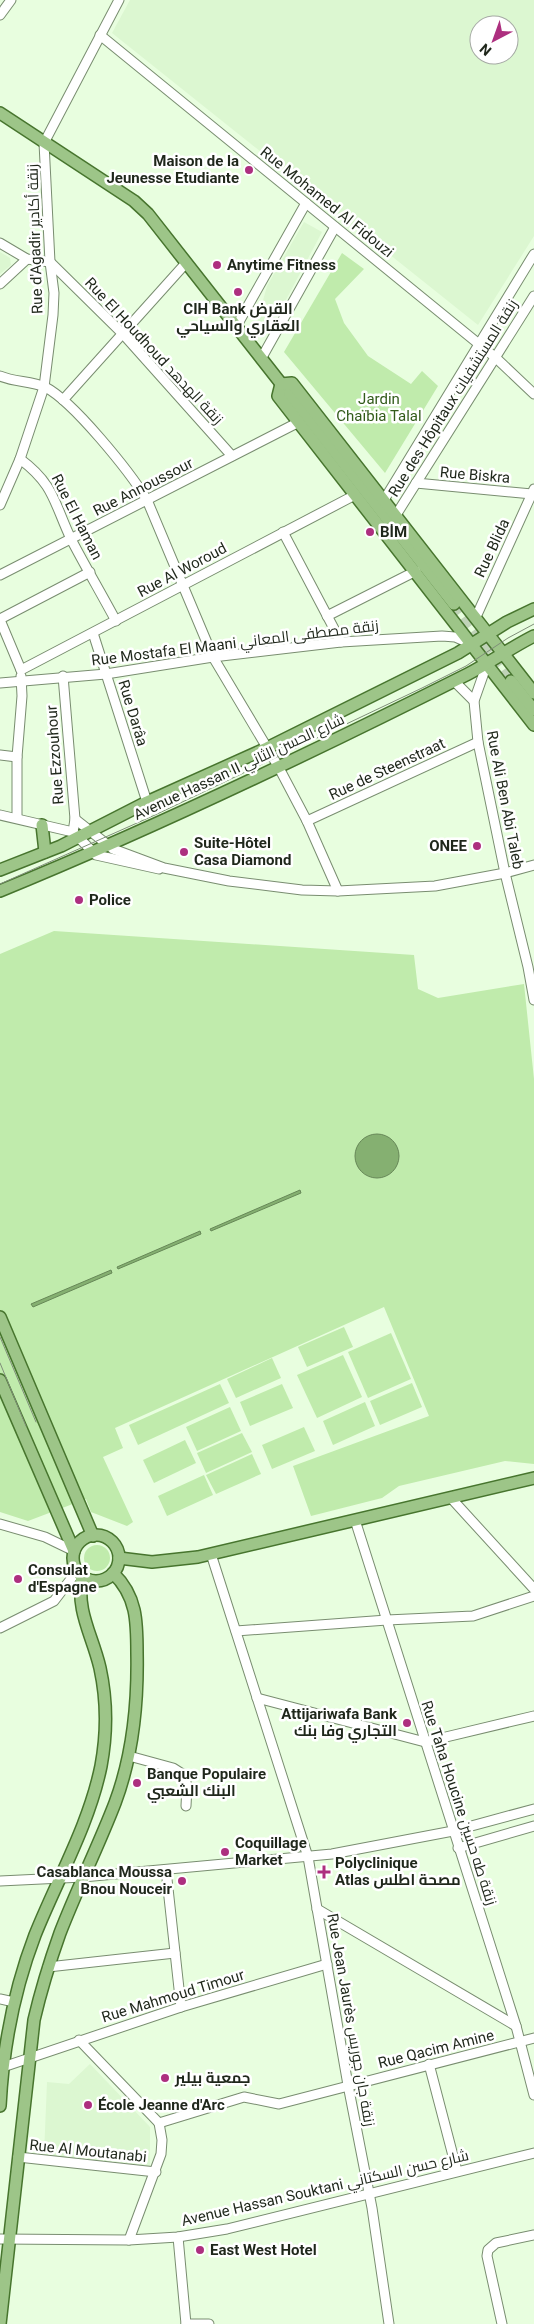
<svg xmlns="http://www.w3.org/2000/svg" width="534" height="2324" font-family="Roboto,Cairo,sans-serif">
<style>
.built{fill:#dcf7d1;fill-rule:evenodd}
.green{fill:#c0ebac}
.water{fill:#85b071;stroke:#668757}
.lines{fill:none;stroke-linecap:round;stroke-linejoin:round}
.major-tunnel{stroke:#c0d3b8;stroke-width:11;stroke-dasharray:11 5.5;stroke-linecap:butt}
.minor-casing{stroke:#798d70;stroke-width:11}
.major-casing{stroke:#47752e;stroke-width:14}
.minor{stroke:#fff;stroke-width:9}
.major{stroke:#9dc588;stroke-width:11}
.tram{stroke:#7f8e79;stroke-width:1}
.poi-dot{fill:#ad2f7f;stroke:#fff;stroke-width:2}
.labels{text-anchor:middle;stroke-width:5;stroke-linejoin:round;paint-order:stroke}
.poi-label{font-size:15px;font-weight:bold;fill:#1f271b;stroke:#fff;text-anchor:start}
.street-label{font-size:15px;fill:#1f271b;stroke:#fff}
.park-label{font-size:15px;fill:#325b1a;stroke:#fff}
</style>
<rect width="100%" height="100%" fill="#e8fedf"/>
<g class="built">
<path d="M130,0h404v236l-56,89 -366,-292zM479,25h30v30h-30z"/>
<path d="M304,222l18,10 -52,98 -13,-8 10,-36z"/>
<path d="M0,252l10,6 1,7 -11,9z"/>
<path d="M90,2064l60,63v39l-106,-11 3,-73 22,2z"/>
</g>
<g class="green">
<path d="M342,253l22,16 -29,30 9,24 24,33 43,28 11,-13 16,15 -53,87 -101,-121z"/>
<path d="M54,931l360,24 4,34 20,9 86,-14 10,95v385l-29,-3 -106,25 -17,12 -71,18 -18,-50 136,-50 -45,-109 -269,121 8,20 -20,9 30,65 -6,4 -36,-14 -5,-13 -58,22 -28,-9v-558z"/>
<path d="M344,1327l9,20 -46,20 -9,-20z"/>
<path d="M391,1333l20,46 -43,19 -20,-46z"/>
<path d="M343,1355l19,42 -45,21 -20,-43z"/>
<path d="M272,1358l9,20 -45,20 -9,-19z"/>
<path d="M412,1383l10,24 -42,18 -10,-24z"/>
<path d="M220,1384l9,19 -91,42 -9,-20z"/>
<path d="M282,1384l11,24 -43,18 -10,-24z"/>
<path d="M365,1402l10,24 -42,19 -10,-24z"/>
<path d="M230,1407l11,24 -44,20 -11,-24z"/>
<path d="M304,1427l11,24 -43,18 -10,-24z"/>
<path d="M242,1433l10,19 -46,21 -9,-20z"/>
<path d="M185,1440l11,23 -42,20 -11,-23z"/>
<path d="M252,1454l9,20 -45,20 -10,-19z"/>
<path d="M204,1475l9,20 -46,21 -9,-20z"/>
<circle cx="97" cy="1558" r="13"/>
</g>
<g class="water">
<circle cx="377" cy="1156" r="22"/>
<path d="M300,1190l1,3 -90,38 -1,-2z"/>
<path d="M200,1231l1,3 -83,35 -1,-2z"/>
<path d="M111,1270l1,3 -79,34 -2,-3z"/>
</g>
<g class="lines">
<path class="major-tunnel" d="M454,604l57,77"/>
<g class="minor-casing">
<g id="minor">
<path d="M0,15l11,-15"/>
<path d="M100,35l396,323 38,36"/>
<path d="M0,243l27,16 23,3 73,72 109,122"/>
<path d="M0,284l27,-25"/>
<path d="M236,327l70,-124"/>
<path d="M261,359l74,-132"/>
<path d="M0,376c14,6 31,5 45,11 28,14 85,85 102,113l66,157 65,109 29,55 31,70"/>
<path d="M63,400l123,-137"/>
<path d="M20,459c34,25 34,44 51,80 14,27 30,54 45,82"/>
<path d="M416,483l116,11"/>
<path d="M384,500l150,-246"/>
<path d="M0,505l20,-46 24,-72 9,-72 1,-22 -4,-31 -6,-119 75,-143"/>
<path d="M396,515l138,-219"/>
<path d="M283,532l58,110"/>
<path d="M0,575l299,-153"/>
<path d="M327,616l89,-45"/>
<path d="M476,617l58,-128"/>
<path d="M0,619l90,-47"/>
<path d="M0,620l21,50"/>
<path d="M93,633l54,169"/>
<path d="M487,664l-13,37 4,41 27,131 23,94 6,33"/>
<path d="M21,670l334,-175"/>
<path d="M63,676l12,143 -2,13"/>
<path d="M454,681l20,20"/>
<path d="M0,683l106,-9 107,-17 128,-15 101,-6 13,1 16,7"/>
<path d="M0,755l17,2"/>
<path d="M0,815l73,17"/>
<path d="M17,818v-61l5,-61 -1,-20"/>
<path d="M75,819l38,30 51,19 65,13 73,9 36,1 97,-5 70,-13 29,-8"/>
<path d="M307,821l171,-79"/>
<path d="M75,834l21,21 63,14"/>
<path d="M451,1498l83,91"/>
<path d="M355,1520l161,506 18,69"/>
<path d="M0,1524l45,13 29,14"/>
<path d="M211,1554l97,303 40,228 24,123 17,116"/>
<path d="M0,1628l54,-27 23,-30"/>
<path d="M236,1631l151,-11 86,-4 61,-20"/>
<path d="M257,1698l168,44 109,-26"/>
<path d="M129,1756l44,12 11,7 3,11 -1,20"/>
<path d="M458,1848l76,-22"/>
<path d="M166,1870l15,137"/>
<path d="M0,1881l83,-4 249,-23 121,-23 81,-22"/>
<path d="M317,1909l199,117"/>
<path d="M48,1967l127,-14"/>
<path d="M0,1999l14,3"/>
<path d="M79,2040l80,83"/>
<path d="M429,2064l28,107"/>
<path d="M0,2068l181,-61 146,-43"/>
<path d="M159,2123l85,-26 35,7 255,-66"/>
<path d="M18,2157l138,15"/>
<path d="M178,2237l8,87"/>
<path d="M0,2239l129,1 49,-3 49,-8 307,-76"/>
<path d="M129,2240l32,-86 1,-14 -3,-17"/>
<path d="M186,2324h23"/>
<path d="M502,2324l-15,-68 1,-6 8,-7 38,-8"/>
</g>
</g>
<g class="major-casing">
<g id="major">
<path d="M0,113l134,88 14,13 306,390"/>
<path d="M281,384l-3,12 256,329"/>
<path d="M281,384l11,-1 242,310"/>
<path d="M511,681l23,29"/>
<path d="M42,825l3,27"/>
<path d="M0,870l61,-24 86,-44 120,-54 191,-95 49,-31 27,-13"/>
<path d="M0,891c159,-65 315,-140 468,-217 23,-12 44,-27 66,-38"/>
<path d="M0,1317l93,219"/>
<path d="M0,1380l74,171"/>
<circle cx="96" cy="1558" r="23"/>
<path d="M119,1558l33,4 46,-5 336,-79"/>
<path d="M0,2106c3,-59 14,-116 35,-171 22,-55 54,-110 66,-169 6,-32 6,-66 -1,-98 -8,-34 -24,-56 -18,-92"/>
<path d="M0,2324l34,-304c7,-30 16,-59 26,-87 17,-44 38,-86 55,-130 18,-48 23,-99 22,-150 0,-31 0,-57 -24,-80"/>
</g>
</g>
<use href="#minor" class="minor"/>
<use href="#major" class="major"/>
<g class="tram">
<path d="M0,884l155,-69 267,-127 44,-22 42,-28 26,-14"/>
<path d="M0,1337l36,85"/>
<path d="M0,1363l26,63"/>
</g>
</g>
<g class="poi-dot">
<circle cx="249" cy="170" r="5"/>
<circle cx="217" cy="265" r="5"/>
<circle cx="238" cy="292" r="5"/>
<circle cx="370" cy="532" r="5"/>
<circle cx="477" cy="846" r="5"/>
<circle cx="184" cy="852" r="5"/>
<circle cx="79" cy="900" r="5"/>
<circle cx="18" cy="1579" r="5"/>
<circle cx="407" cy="1723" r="5"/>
<circle cx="137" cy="1783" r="5"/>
<circle cx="225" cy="1852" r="5"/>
<path d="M321.5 1864.5h5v5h5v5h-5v5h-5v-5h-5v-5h5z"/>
<circle cx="182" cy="1881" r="5"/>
<circle cx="165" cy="2078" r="5"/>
<circle cx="88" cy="2105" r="5"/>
<circle cx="200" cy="2250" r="5"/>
</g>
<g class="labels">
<g class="poi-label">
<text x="239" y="166" text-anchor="end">Maison de la<tspan x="239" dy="17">Jeunesse Etudiante</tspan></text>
<text x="227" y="270">Anytime Fitness</text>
<text x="238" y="314" text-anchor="middle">CIH Bank القرض<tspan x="238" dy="17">العقاري والسياحي</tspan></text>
<text x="380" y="537">BİM</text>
<text x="194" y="848">Suite-Hôtel<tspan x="194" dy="17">Casa Diamond</tspan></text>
<text x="467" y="851" text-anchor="end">ONEE</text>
<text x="89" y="905">Police</text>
<text x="28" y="1575">Consulat<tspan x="28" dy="17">d'Espagne</tspan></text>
<text x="397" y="1719" text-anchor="end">Attijariwafa Bank<tspan x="397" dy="17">التجاري وفا بنك</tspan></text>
<text x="147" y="1779">Banque Populaire<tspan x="147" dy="17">البنك الشعبي</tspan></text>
<text x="235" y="1848">Coquillage<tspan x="235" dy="17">Market</tspan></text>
<text x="335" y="1868">Polyclinique<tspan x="335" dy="17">Atlas مصحة اطلس</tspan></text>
<text x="172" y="1877" text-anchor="end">Casablanca Moussa<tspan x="172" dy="17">Bnou Nouceir</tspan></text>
<text x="175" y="2083">جمعية بيلير</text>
<text x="98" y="2110">École Jeanne d'Arc</text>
<text x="210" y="2255">East West Hotel</text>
</g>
<g class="street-label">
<text transform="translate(327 202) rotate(39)" y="5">Rue Mohamed Al Fidouzi</text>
<text transform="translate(35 239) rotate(-92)" y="5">Rue d'Agadir زنقة أكادير</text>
<text transform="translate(154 351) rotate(47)" y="5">Rue El Houdhoud زنقة الهدهد</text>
<text transform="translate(453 398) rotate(-58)" y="5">Rue des Hôpitaux زنقة المستشفيات</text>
<text transform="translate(475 475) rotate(5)" y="5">Rue Biskra</text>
<text transform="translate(143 487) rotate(-27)" y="5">Rue Annoussour</text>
<text transform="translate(77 517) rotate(63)" y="5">Rue El Haman</text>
<text transform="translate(492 548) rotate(-65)" y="5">Rue Blida</text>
<text transform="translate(182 570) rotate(-28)" y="5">Rue Al Woroud</text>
<text transform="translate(235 643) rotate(-7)" y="5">Rue Mostafa El Maani زنقة مصطفى المعاني</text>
<text transform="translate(133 713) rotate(73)" y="5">Rue Darâa</text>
<text transform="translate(55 755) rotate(-94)" y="5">Rue Ezzouhour</text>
<text transform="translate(239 767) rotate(-25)" y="5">Avenue Hassan II شارع الحسن الثاني</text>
<text transform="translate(387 769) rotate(-25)" y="5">Rue de Steenstraat</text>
<text transform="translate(505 800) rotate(79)" y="5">Rue Ali Ben Abi Taleb</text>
<text transform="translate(459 1803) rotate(72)" y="5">Rue Taha Houcine زنقة طه حسين</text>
<text transform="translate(173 1996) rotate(-17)" y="5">Rue Mahmoud Timour</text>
<text transform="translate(351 2020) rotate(80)" y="5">Rue Jean Jaurès زنقة جان جوريس</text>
<text transform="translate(436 2049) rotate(-14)" y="5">Rue Qacim Amine</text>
<text transform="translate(88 2151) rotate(6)" y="5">Rue Al Moutanabi</text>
<text transform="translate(325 2188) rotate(-13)" y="5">Avenue Hassan Souktani شارع حسن السكتاني</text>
</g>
<g class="park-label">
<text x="379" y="404">Jardin<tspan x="379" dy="17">Chaïbia Talal</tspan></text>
</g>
</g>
<g transform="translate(494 40) rotate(221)"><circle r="24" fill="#ffffff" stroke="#a5a9a4"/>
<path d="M0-4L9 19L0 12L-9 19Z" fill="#ad2f7f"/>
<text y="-8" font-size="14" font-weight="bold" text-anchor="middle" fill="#1f271b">N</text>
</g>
</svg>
